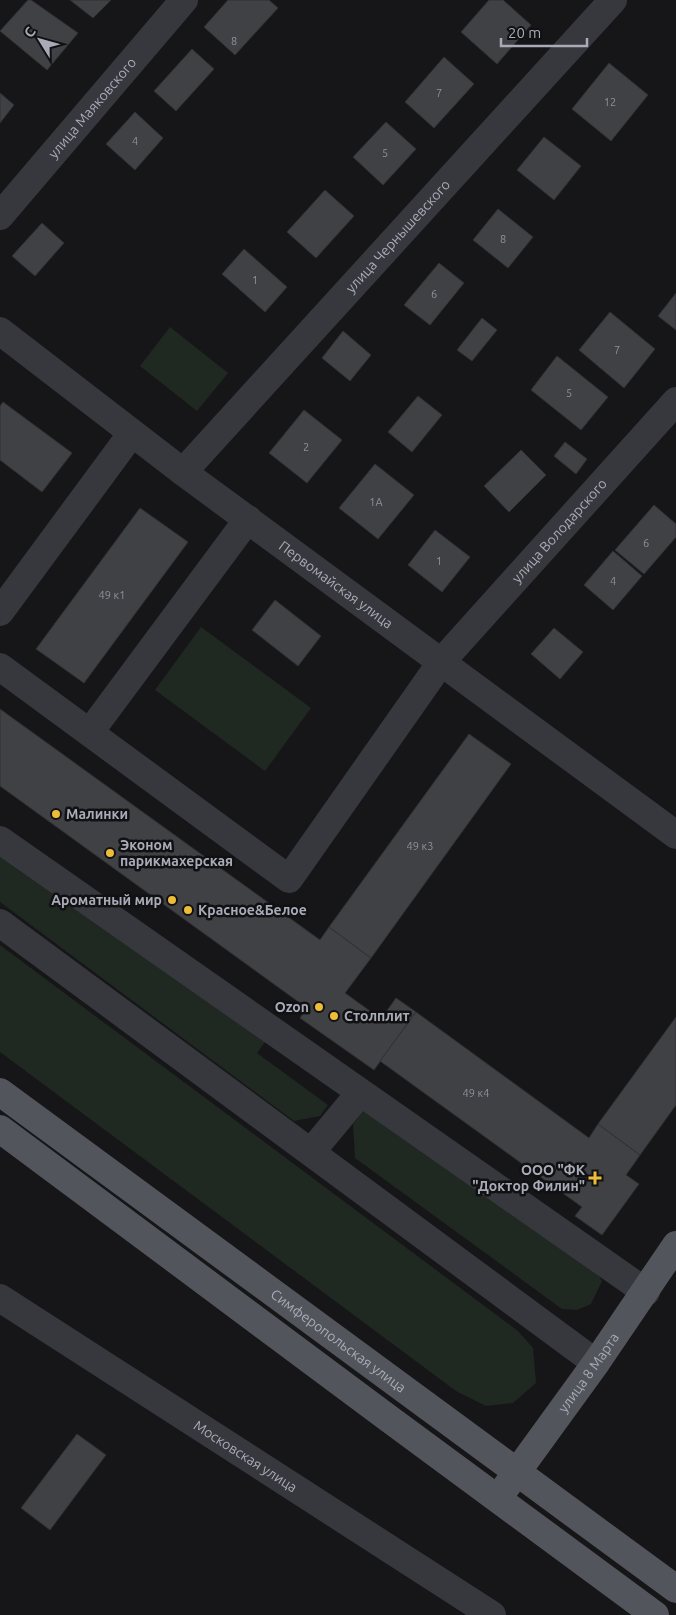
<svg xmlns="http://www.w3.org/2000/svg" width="676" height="1615" font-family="Ubuntu,sans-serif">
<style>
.green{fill:#202822}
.building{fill:#404145;stroke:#313034}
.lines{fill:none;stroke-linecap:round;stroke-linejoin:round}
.minor{stroke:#37383d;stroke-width:28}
.major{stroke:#53555c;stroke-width:28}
.poi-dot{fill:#edbd39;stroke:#111113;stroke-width:2}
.labels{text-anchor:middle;stroke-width:5;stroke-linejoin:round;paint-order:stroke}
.number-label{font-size:11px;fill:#8f919b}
.street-label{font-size:14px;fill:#a9acb8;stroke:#111113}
.poi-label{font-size:14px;font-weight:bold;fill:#a9acb8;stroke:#111113;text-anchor:start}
</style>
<rect width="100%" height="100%" fill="#161618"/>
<g class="green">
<path d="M170,327l58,46 -31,38 -57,-45z"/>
<path d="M201,627l110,81 -46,63 -110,-81z"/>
<path d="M0,857l265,185 -8,11 71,52 -8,11 -26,5 -294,-219z"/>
<path d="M0,945l518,386 15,17 3,35 -23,20 -27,3 -30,-15 -456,-339z"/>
<path d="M364,1110l227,153 11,18 -11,23 -14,6 -15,-1 -207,-151 -2,-34z"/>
</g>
<g class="building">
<path d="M28,0h3l47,33 -31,37 -47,-39z"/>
<path d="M70,0h41l-18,18z"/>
<path d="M228,0h41l9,8 -43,47 -31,-28z"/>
<path d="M489,0h14l28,25 -34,39 -36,-32z"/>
<path d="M192,49l22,20 -38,42 -22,-20z"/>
<path d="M444,57l30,27 -40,44 -29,-26z"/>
<path d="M609,63l39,32 -37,46 -39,-32z"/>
<path d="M0,93l14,12 -14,18z"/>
<path d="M135,112l28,26 -28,32 -29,-26z"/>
<path d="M386,122l30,27 -33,36 -30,-28z"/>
<path d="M544,137l37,29 -27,34 -37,-30z"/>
<path d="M325,190l29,26 -38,42 -29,-26z"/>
<path d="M498,209l35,28 -25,31 -35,-28z"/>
<path d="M42,223l22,20 -29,33 -23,-20z"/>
<path d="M244,249l43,38 -22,25 -43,-38z"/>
<path d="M439,263l25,20 -34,42 -26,-20z"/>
<path d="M676,293v37l-18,-14z"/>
<path d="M610,312l45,37 -31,39 -45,-38z"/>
<path d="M482,318l15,12 -25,31 -15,-11z"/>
<path d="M343,331l28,24 -21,26 -28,-23z"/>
<path d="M557,356l51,41 -27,33 -50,-40z"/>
<path d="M418,396l24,19 -30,37 -24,-20z"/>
<path d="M3,402l69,51 -30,39 -42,-32v-54z"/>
<path d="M304,410l38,30 -35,43 -38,-30z"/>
<path d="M565,442l22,17 -11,15 -22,-18z"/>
<path d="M521,450l25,25 -37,37 -25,-26z"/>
<path d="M375,464l39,31 -36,44 -39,-31z"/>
<path d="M654,505l22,19v13l-32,37 -29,-24z"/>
<path d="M140,508l48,34 -104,141 -48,-34z"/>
<path d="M435,530l35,27 -28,35 -34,-27z"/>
<path d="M613,551l29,25 -29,34 -29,-25z"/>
<path d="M275,600l46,36 -23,30 -46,-36z"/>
<path d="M554,628l29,24 -23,27 -29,-25z"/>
<path d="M0,709l320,231 9,-13 42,31 -26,35 36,26 15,-21 20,14 -42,58 -74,-52 7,-10 -307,-222z"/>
<path d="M469,734l42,30 -140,194 -42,-31z"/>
<path d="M416,1012l173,126 9,-14 42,31 -14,20 13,9 -37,51 -27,-19 7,-9 -202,-146z"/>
<path d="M676,1017v88l-36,50 -42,-31z"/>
<path d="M77,1434l29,21 -56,75 -29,-22z"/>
</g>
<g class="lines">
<g class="minor">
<path id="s1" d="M0,216l184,-216"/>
<path id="s2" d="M0,331l183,141 493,363"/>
<path id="s3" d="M183,472l430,-472"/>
<path d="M0,612l132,-179"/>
<path id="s4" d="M0,667l289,212 153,-218 234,-260"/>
<path d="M90,732l158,-213"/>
<path d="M0,840l646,452"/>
<path d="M0,923l596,440"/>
<path d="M311,1152l49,-59"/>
<path id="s5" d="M0,1298l492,317"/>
</g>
<g class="major">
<path id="s6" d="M0,1092l676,497"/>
<path d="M0,1129l388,289 267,197"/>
<path id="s7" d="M506,1487l90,-124 80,-118"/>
</g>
</g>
<g class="poi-dot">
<circle cx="56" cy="814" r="5"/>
<circle cx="110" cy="853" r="5"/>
<circle cx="172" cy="900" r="5"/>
<circle cx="188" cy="910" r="5"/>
<circle cx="319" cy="1007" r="5"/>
<circle cx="334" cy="1016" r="5"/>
<path d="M592.5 1170.5h5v5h5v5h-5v5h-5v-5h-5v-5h5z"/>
</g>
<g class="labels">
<g class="number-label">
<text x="234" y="45">8</text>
<text x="439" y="97">7</text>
<text x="610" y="106">12</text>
<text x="135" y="145">4</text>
<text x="385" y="157">5</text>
<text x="503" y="243">8</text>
<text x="255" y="284">1</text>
<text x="434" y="298">6</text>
<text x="617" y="354">7</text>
<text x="569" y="397">5</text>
<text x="306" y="451">2</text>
<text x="376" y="506">1А</text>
<text x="646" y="547">6</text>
<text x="439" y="565">1</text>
<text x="613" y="585">4</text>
<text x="112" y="599">49 к1</text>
<text x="420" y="850">49 к3</text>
<text x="476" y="1097">49 к4</text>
</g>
<g class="street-label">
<text dy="5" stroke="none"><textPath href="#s1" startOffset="142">улица Маяковского</textPath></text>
<text dy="5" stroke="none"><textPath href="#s3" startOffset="319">улица Чернышевского</textPath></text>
<text dy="5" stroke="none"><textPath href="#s4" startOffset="800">улица Володарского</textPath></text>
<text dy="5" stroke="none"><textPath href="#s2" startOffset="421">Первомайская улица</textPath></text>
<text dy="5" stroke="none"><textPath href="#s6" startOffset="420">Симферопольская улица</textPath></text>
<text dy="5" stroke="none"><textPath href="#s7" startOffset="141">улица 8 Марта</textPath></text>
<text dy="5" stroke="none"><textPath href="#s5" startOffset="292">Московская улица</textPath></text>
</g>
<g class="poi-label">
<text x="66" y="819">Малинки</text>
<text x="120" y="850">Эконом<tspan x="120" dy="16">парикмахерская</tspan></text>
<text x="162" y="905" text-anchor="end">Ароматный мир</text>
<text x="198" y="915">Красное&amp;Белое</text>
<text x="309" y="1012" text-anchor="end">Ozon</text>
<text x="344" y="1021">Столплит</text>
<text x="585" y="1175" text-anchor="end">ООО "ФК<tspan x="585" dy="16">"Доктор Филин"</tspan></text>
</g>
</g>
<g transform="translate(40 40) rotate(307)" stroke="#111113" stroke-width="4" paint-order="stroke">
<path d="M0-4L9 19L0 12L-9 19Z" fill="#a9acb8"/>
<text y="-8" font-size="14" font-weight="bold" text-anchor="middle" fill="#a9acb8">С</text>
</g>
<path d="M501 38v8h86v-8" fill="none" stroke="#a9acb8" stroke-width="2.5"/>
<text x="508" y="38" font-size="15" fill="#a9acb8" stroke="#111113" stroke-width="4" paint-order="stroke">20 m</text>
</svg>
